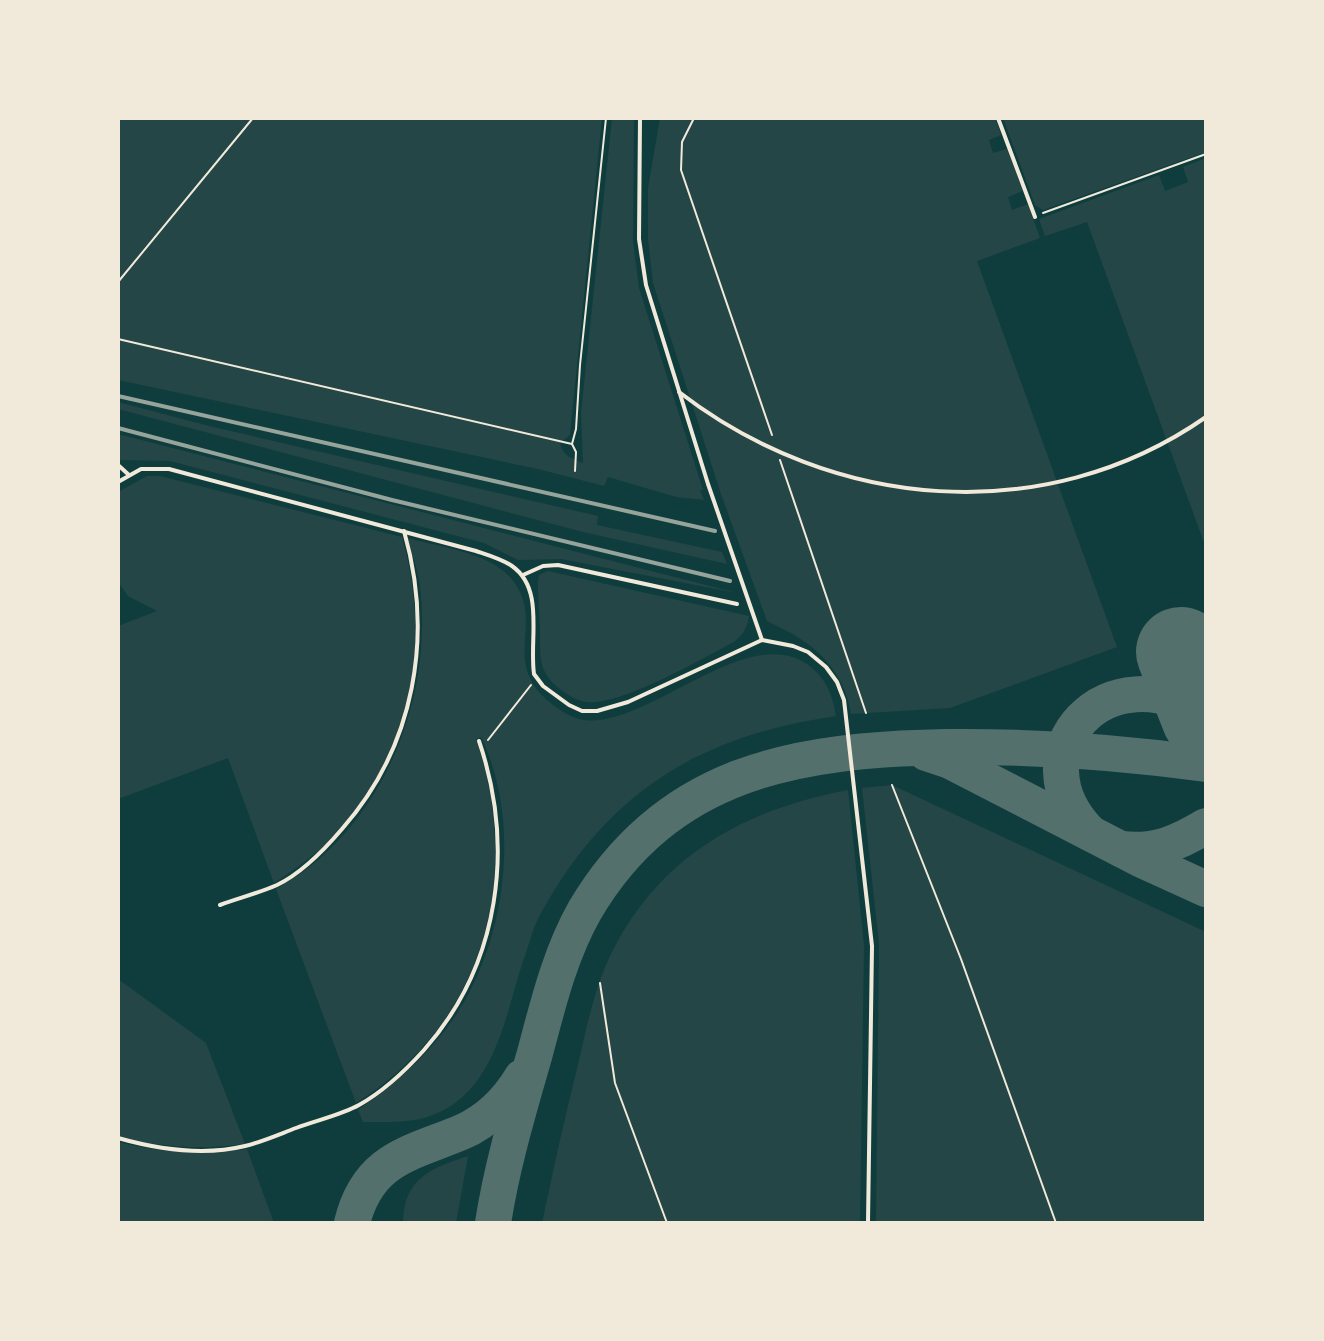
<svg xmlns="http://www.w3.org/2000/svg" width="1324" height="1341" font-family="Quicksand,sans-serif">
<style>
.green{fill:#244646}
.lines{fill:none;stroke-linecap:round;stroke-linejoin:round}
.taxiway{stroke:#53706d;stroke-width:36}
.runway{stroke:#53706d;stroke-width:90}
.path{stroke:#f1e9da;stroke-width:2}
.service{stroke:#f1e9da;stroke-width:4}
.rail{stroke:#97a49c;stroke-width:4}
</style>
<rect width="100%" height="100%" fill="#0f3d3e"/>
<g class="green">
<path d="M118,118h484l-32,317 -10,8c3,13 12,16 23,20l-2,-50 31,-295h22l-1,123 6,47 64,202h-3l4,10 -28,-3 -68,-20 -4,9 -66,-17 -420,-89z"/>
<path d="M660,118h335l6,17 -12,5 4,13 14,-4 16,42 -15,6 4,13 16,-6 12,34 -63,23 140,386 -167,61 -99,6c-6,-38 -29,-64 -62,-82 -7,-4 -15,-7 -22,-11l-46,-127 -68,-211 -5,-44v-51z"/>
<path d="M1003,118h203v34l-163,58 -8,-5z"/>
<path d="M1206,158v390l-119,-326 -42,14 -6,-17 120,-44 6,16 23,-9 -5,-15z"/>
<path d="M118,402l91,24 389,90 -1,9 125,27 5,12 -144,-32 -465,-123z"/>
<path d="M118,434l619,159 -176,-34 -43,1 -34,-17 -314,-82 -52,-1z"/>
<path d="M147,476h13l242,61c23,83 18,167 -26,242 -12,20 -24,40 -39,55 -20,20 -41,34 -63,49l-46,-125 -110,41v-173l39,-15 -29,-15 -10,-14v-90z"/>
<path d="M408,538c34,10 84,14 106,44 31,42 -15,81 38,122 9,7 21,15 32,16 65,9 167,-104 228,-52 15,12 21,29 24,48 -137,20 -229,76 -296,199 -8,14 -11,31 -17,46 -19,59 -29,137 -99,157 -20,5 -42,4 -61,4l-5,-12c39,-27 74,-58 100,-98 49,-77 63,-192 23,-275l-5,2c47,140 8,284 -120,364l-80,-214c12,-8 25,-15 36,-24 81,-66 120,-177 108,-279 -2,-16 -8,-32 -12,-48z"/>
<path d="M548,571l201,45c-2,13 -6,18 -15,26 -33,17 -113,64 -147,60 -10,-1 -19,-7 -27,-13 -18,-14 -20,-26 -20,-48 1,-14 -4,-59 -1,-66z"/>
<path d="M892,785l314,147v291h-330l3,-279 -17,-156z"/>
<path d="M848,790l16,155 -4,278h-318c11,-52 22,-103 35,-154 9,-39 17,-81 35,-117 49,-97 132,-142 236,-162z"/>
<path d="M118,979l88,64 39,101c-44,6 -85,3 -127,-7z"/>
<path d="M118,1142c43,11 85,13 129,7l27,74h-156z"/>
<path d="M468,1156l-12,67h-53c0,-45 29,-55 65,-67z"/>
</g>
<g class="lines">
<g class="taxiway">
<path d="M926,753l24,8 190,98 66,30"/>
<path d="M1090,833c-79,-80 18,-185 116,-117"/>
<path d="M1121,849c34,4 57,-6 85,-23"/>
<path d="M352,1223c16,-65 58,-69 110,-91 25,-11 46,-32 60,-55"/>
<path d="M493,1223c9,-58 26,-114 42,-170 13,-49 25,-99 50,-143 83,-140 212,-160 361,-163 88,-1 173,5 260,17"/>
</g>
<path class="runway" d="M1181,652l25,64"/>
<g class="path">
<path d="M694,118l-12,24 -1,28 91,265"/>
<path d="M1043,213l163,-59"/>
<path d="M118,282l135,-164"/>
<path d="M118,339l454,105"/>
<path d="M780,460l86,253"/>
<path d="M575,471l1,-19 -4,-8 4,-15 4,-64 26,-247"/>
<path d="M488,740l43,-55"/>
<path d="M892,785l69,174 95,264"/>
<path d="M600,983l15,100 52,140"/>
</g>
<g class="service">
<path d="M640,118l-1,121 7,46 62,199 54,156"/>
<path d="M998,118l37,99"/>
<path d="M679,392c153,118 365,138 527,25"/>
<path d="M118,465l11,10"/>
<path d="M118,482l23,-13h28l307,82c12,4 26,8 36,15 33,23 17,73 22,108l9,12 26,19 13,6h15l31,-9 134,-62 31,6 15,6 18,15 11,15 7,18 28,246 -4,277"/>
<path d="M523,575l20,-9 15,-1 179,39"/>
<path d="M220,905c19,-7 39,-12 57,-20 25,-12 48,-36 65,-56 73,-83 92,-193 62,-298"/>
<path d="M118,1138c39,11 86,18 127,8 17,-4 35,-12 51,-18 21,-8 45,-13 63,-23 25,-14 47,-35 65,-55 76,-86 91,-203 55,-309"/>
</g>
<g class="rail">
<path d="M118,396l597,135"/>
<path d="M118,428l274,72 338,81"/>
</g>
</g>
<rect width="1324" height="1341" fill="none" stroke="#f1e9da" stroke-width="240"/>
</svg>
